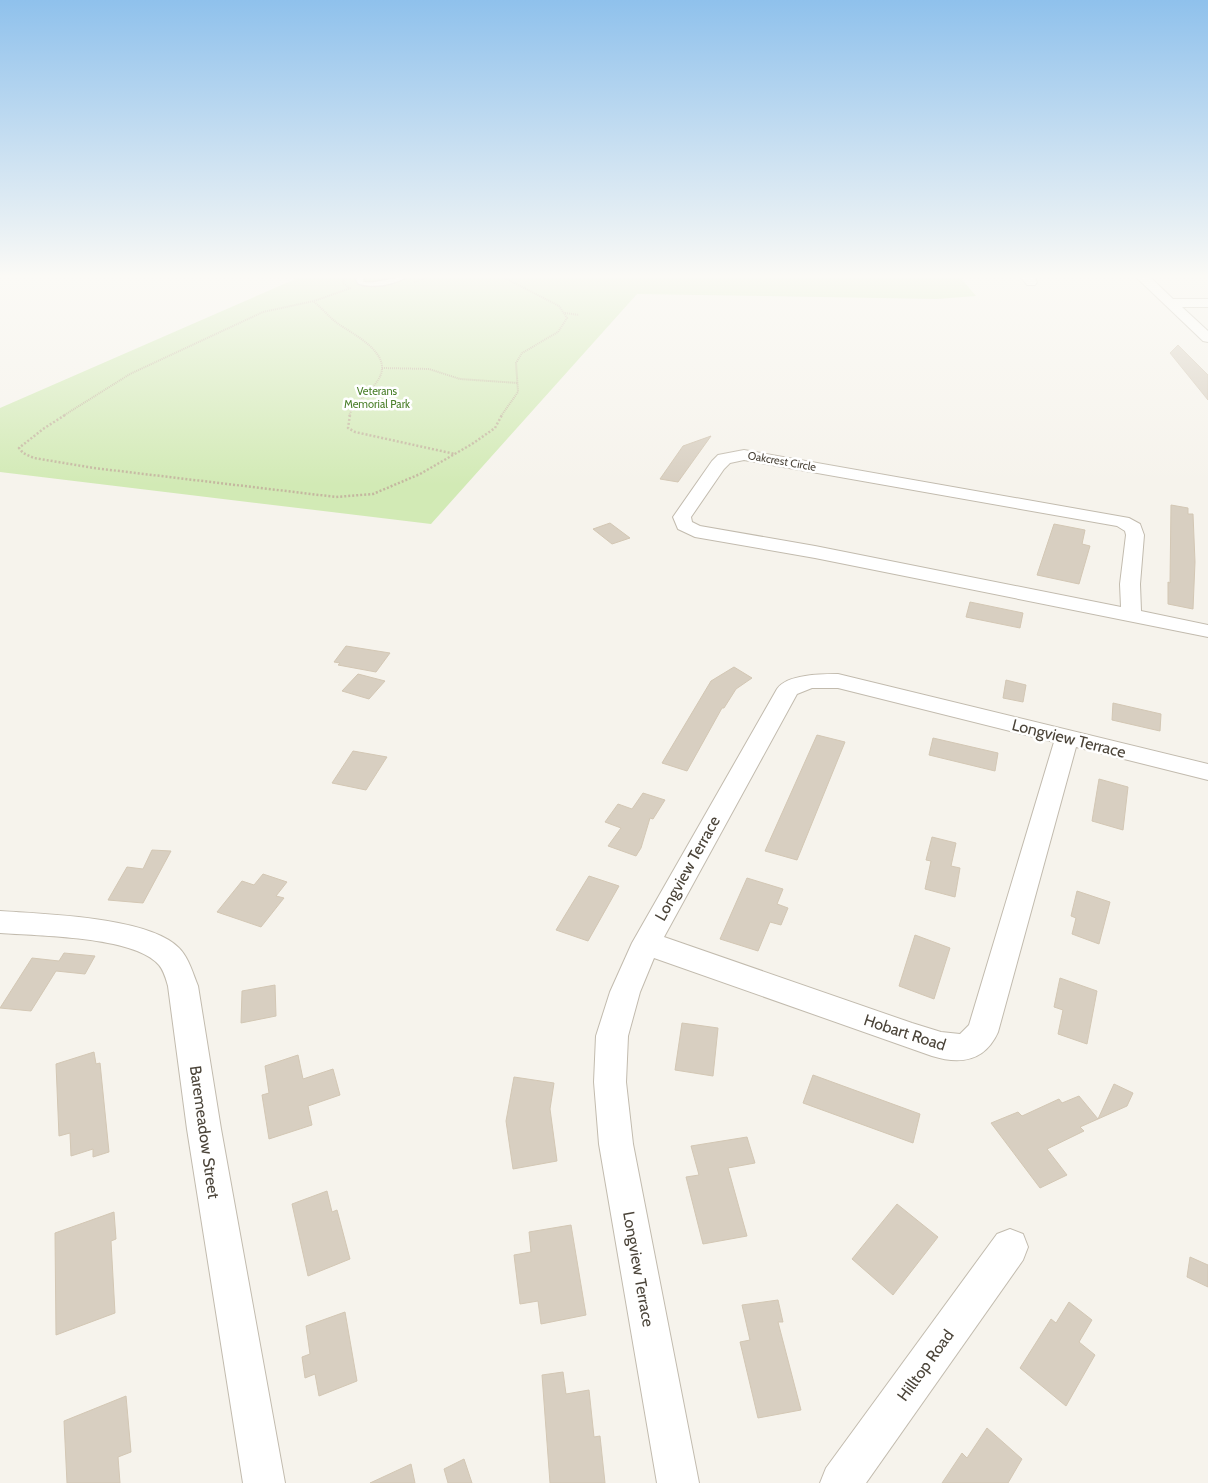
<svg xmlns="http://www.w3.org/2000/svg" width="1208" height="1483" font-family="Cabin,sans-serif">
<style>
.green{fill:#d2eab5}
.building{fill:#d8cfc1;stroke:#d3c7b4}
.lines{fill:none;stroke-linecap:round;stroke-linejoin:round}
.service-casing{stroke:#c2bbae;stroke-width:3}
.minor-casing{stroke:#c2bbae;stroke-width:2}
.path-far1{stroke:#c4b79f;stroke-width:2;stroke-dasharray:1 1;stroke-linecap:butt}
.path{stroke:#c4b79f;stroke-width:2.5;stroke-dasharray:2 2;stroke-linecap:butt}
.service{fill:#fff;fill-rule:evenodd}
.minor{fill:#fff;fill-rule:evenodd}
.labels{text-anchor:middle;stroke-width:5;stroke-linejoin:round;paint-order:stroke}
.far-park-label{font-size:11px;fill:#4a7f2a;stroke:#fff}
.far-street-label{font-size:11px;fill:#4b4439;stroke:#fff}
.near-street-label{font-size:16px;fill:#4b4439;stroke:#fff}
</style>
<rect width="100%" height="100%" fill="#f6f3ec"/>
<path class="green" d="M300,277h660l16,19 -39,3 -300,-5 -206,230 -431,-52v-64z"/>
<g class="building">
<path d="M1178,345l30,30v25l-38,-47z"/>
<path d="M711,436l-33,46 -18,-3 23,-33z"/>
<path d="M1171,505l17,3v6h5l2,48 -2,47 -25,-5v-22l2,1z"/>
<path d="M610,523l20,15 -18,6 -19,-15z"/>
<path d="M1054,524l31,6 -3,14 8,2 -11,38 -42,-9z"/>
<path d="M970,602l53,11 -3,15 -54,-11z"/>
<path d="M346,646l44,7 -14,19 -38,-7 2,-2 -6,-1z"/>
<path d="M734,667l18,11 -16,11 -12,19h-2l-35,63 -25,-8 49,-82z"/>
<path d="M358,674l27,7 -16,18 -27,-8z"/>
<path d="M1006,680l20,5 -3,17 -20,-4z"/>
<path d="M1113,703l48,11 -1,17 -48,-11z"/>
<path d="M817,735l28,7 -48,118 -32,-9z"/>
<path d="M933,738l65,15 -3,18 -66,-16z"/>
<path d="M353,751l34,6 -21,33 -34,-7z"/>
<path d="M1099,779l29,8 -5,43 -31,-9z"/>
<path d="M643,793l22,7 -12,19 -3,-1 -9,30 -5,8 -28,-10 13,-18 -16,-6 13,-18 14,5z"/>
<path d="M932,837l24,6 -5,23 9,2 -5,29 -30,-8 6,-28 -5,-1z"/>
<path d="M152,850l19,1 -28,52 -35,-3 19,-33 16,2z"/>
<path d="M263,874l24,8 -11,14 8,2 -23,29 -44,-15 25,-31 12,4z"/>
<path d="M589,876l30,10 -31,55 -32,-11z"/>
<path d="M747,878l36,11 -6,15 11,4 -7,17 -11,-3 -12,29 -38,-12z"/>
<path d="M1077,891l33,11 -11,42 -27,-10 4,-16 -5,-2z"/>
<path d="M915,935l35,13 -16,51 -35,-13z"/>
<path d="M64,953l31,3 -10,18 -29,-3 -25,40 -31,-3 32,-50 27,3z"/>
<path d="M1060,978l37,13 -10,53 -29,-10 5,-24 -9,-3z"/>
<path d="M275,985l1,31 -35,7 1,-32z"/>
<path d="M682,1023l36,5 -5,48 -38,-6z"/>
<path d="M94,1052l2,12 4,-1 9,89 -16,5v-8l-22,7 -1,-23 -11,3 -3,-72z"/>
<path d="M298,1055l5,24 30,-10 7,26 -32,11 4,19 -43,14 -7,-44 7,-2 -4,-27z"/>
<path d="M813,1075l107,39 -7,29 -110,-40z"/>
<path d="M514,1077l40,6 -4,26 7,52 -44,8 -7,-48z"/>
<path d="M1114,1084l19,9 -6,13 -29,13z"/>
<path d="M1079,1096l19,23 -18,8 4,4 -37,18 20,26 -27,13 -49,-65 27,-11 4,4 37,-17 3,4z"/>
<path d="M747,1137l8,26 -27,5 19,68 -44,8 -17,-67 13,-2 -8,-29z"/>
<path d="M327,1191l5,21 5,-2 13,49 -42,17 -16,-72z"/>
<path d="M897,1204l41,33 -45,58 -41,-36z"/>
<path d="M114,1212l2,27 -5,2 4,72 -59,22 -1,-102z"/>
<path d="M571,1225l15,90 -45,9 -3,-23 -18,3 -6,-49 17,-3 -2,-20z"/>
<path d="M1190,1257l18,8v22l-21,-10z"/>
<path d="M778,1300l5,22h-5l23,88 -43,8 -18,-76 10,-2 -8,-35z"/>
<path d="M1069,1302l23,18 -13,22 16,13 -29,51 -46,-38 31,-49 5,4z"/>
<path d="M345,1312l12,69 -38,15 -4,-22 -10,4 -3,-21 8,-3 -4,-28z"/>
<path d="M563,1372l3,22 23,-4 5,47 6,-1 5,47h-55l-8,-108z"/>
<path d="M126,1396l5,56 -13,5 2,26h-53l-3,-62z"/>
<path d="M987,1428l35,31 -14,24h-66l20,-30 5,5z"/>
<path d="M464,1459l8,24h-24l-4,-14z"/>
<path d="M411,1464l4,19h-45z"/>
</g>
<g class="lines">
<g class="service-casing">
<path id="service" d="M358,277h6l-1,5c15,2 29,-5 44,-5 -15,8 -32,11 -48,7l-3,-4z"/>
</g>
<g class="minor-casing">
<g id="minor">
<path d="M1021,277h13l3,5 -2,3h-8z"/>
<path d="M1136,277h14l23,22h35v8h-26l26,24v11l-5,-1z"/>
<path d="M744,450l385,68 11,6 4,11 -4,49 1,27 67,14v12l-393,-79 -120,-21 -17,-8 -5,-12 39,-56 6,-6zM744,460l373,66 8,5 1,4 -6,49 1,23 -306,-61 -115,-20 -8,-4 -1,-5 33,-48 6,-6z"/>
<path d="M838,674l370,90v16l-132,-33 -78,285c-13,29 -37,33 -66,24l-278,-98 -14,34 -12,44 -2,46 7,62 66,339h-42l-58,-339 -5,-62 2,-46 14,-44 22,-49 145,-254c10,-15 45,-15 61,-15zM812,688h26l216,54 -85,283 -9,9 -19,-2 -29,-9 -248,-86 133,-243z"/>
<path d="M0,911c43,3 150,6 179,37 10,10 14,26 19,38l23,143 64,354h-42l-56,-354 -19,-143c-2,-7 -4,-15 -9,-21 -24,-29 -122,-29 -159,-32z"/>
<path d="M1010,1229l13,5 5,13 -5,13 -157,223h-46l6,-15 171,-234z"/>
</g>
</g>
<g class="path-far1">
<path d="M345,278l-2,5 6,5"/>
<path d="M414,282l15,-5"/>
<path d="M314,302c8,6 15,15 23,21 17,12 58,31 41,57 -8,13 -24,21 -29,36"/>
<path d="M565,313l14,2"/>
<path d="M382,368l47,1 31,10 58,4"/>
<path d="M63,416l67,-42 133,-62 51,-11 37,-13"/>
<path d="M501,416l17,-24 -2,-29 6,-10 36,-21 9,-14 -8,-12 -56,-29"/>
</g>
<g class="path">
<path d="M65,415l-22,14 -24,19 4,5 11,5 60,10 242,29 37,-3 47,-20 52,-30 23,-16 7,-13"/>
<path d="M350,415l-2,13 7,4 100,22"/>
</g>
<use href="#service" class="service"/>
<use href="#minor" class="minor"/>
</g>
<linearGradient id="sky" x2="0" y2="1"><stop stop-color="#8fc1ec"/><stop offset="0.57" stop-color="#fbfaf6"/><stop offset="1" stop-color="#fbfaf6" stop-opacity="0"/></linearGradient>
<rect width="1208" height="485" fill="url(#sky)"/>
<g class="labels">
<g class="far-park-label">
<text x="377" y="395">Veterans<tspan x="377" dy="13">Memorial Park</tspan></text>
</g>
<g class="far-street-label">
<text transform="translate(782 461) rotate(10)" y="4">Oakcrest Circle</text>
</g>
<g class="near-street-label">
<text transform="translate(1069 738) rotate(14)" y="6">Longview Terrace</text>
<text transform="translate(687 868) rotate(-61)" y="6">Longview Terrace</text>
<text transform="translate(905 1032) rotate(18)" y="6">Hobart Road</text>
<text transform="translate(205 1132) rotate(82)" y="6">Baremeadow Street</text>
<text transform="translate(639 1269) rotate(80)" y="6">Longview Terrace</text>
<text transform="translate(925 1365) rotate(-54)" y="6">Hilltop Road</text>
</g>
</g>
</svg>
